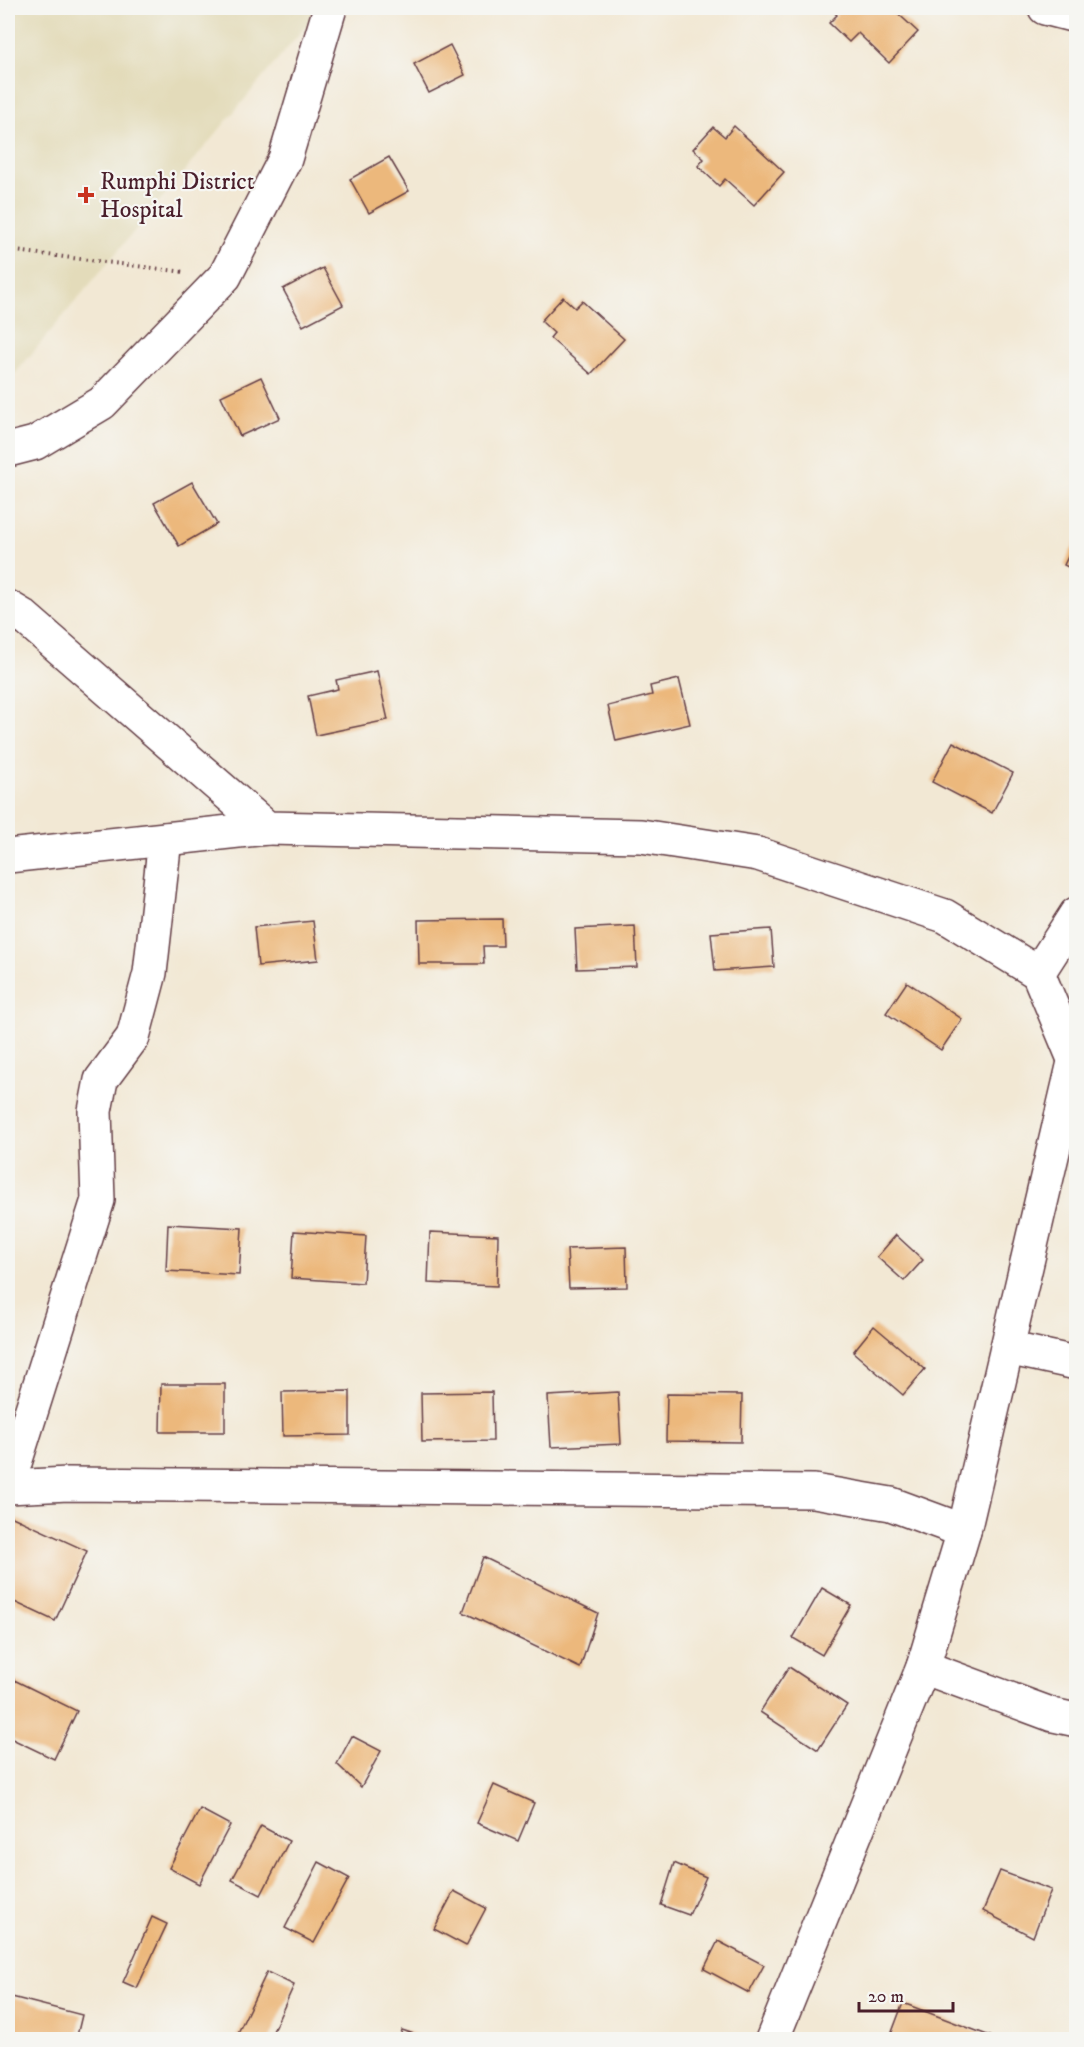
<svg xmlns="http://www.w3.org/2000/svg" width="1084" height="2047" font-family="'IM FELL DW Pica',serif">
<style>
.built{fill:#e3dbba}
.building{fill:#ecb87b}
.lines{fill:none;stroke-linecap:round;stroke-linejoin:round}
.minor-casing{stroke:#633d44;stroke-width:36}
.path{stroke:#633d44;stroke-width:4;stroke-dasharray:1.5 4.5;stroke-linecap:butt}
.minor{stroke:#fff;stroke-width:33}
.poi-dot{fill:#c8321e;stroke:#f6f6f2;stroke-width:2}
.labels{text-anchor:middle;stroke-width:4.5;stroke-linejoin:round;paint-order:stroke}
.poi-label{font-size:24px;fill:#4a1f2b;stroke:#f6f6f2;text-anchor:start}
</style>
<rect width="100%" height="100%" fill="#f6f6f2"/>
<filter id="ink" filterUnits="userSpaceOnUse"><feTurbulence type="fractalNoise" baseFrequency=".0167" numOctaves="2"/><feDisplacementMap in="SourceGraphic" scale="12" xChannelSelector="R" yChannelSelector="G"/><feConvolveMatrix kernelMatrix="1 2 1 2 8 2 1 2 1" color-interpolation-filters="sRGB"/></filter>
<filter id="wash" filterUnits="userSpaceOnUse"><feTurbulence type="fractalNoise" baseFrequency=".008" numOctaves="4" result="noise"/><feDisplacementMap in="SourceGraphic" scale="24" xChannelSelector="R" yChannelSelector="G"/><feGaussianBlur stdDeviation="1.35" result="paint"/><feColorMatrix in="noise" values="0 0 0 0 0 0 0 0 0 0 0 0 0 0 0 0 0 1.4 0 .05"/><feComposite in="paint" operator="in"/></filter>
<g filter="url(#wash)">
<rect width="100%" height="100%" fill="#f2e8d4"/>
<path class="built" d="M8,8h313l-313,374z"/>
<g id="blocks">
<g class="building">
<path d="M830,8h62l26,24 -29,31 -31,-30 -9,9 -20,-19 8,-8z"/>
<path d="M450,45l15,30 -36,18 -15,-29z"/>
<path d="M734,126l50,46 -30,33 -29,-26 -6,7 -21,-20 6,-7 -11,-10 20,-22 12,10z"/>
<path d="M389,157l20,34 -40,22 -19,-34z"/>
<path d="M323,268l20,37 -40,21 -20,-37z"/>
<path d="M563,297l12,11 7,-7 42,38 -33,35 -41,-36 4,-5 -13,-12z"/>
<path d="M261,377l19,41 -40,18 -19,-40z"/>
<path d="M192,482l25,42 -38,22 -25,-43z"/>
<path d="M1076,540v31l-12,-6z"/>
<path d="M377,671l11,49 -72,15 -8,-39 30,-7 -2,-9z"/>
<path d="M679,679l11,45 -74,17 -8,-35 44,-11 -2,-9z"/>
<path d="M953,742l60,31 -21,40 -60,-31z"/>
<path d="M502,919l1,27h-20l1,18h-65l-1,-44z"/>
<path d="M313,921l5,39 -60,6 -4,-39z"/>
<path d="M635,926l2,41 -60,2 -2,-40z"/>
<path d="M771,929l3,38 -59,4 -4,-38z"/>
<path d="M907,982l55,37 -21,31 -55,-37z"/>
<path d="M168,1224l74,4 -3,47 -73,-4z"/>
<path d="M294,1231l72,5 -3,47 -72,-5z"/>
<path d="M430,1232l68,3 -1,51 -69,-3z"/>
<path d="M896,1235l27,25 -19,21 -27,-24z"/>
<path d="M626,1247l1,40 -58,1 -2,-39z"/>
<path d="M874,1326l51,43 -22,26 -50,-43z"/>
<path d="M161,1384h64v48h-65z"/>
<path d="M350,1391v44l-67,1 -1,-44z"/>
<path d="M492,1392l1,49 -71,1 -1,-49z"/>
<path d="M618,1392l3,52 -70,3 -3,-51z"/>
<path d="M667,1394l75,1 -1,47 -75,-1z"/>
<path d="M8,1515l79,36 -32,70 -47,-22z"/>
<path d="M483,1557l115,56 -18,55 -117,-56z"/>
<path d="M822,1588l29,17 -29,50 -29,-17z"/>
<path d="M789,1667l58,38 -29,45 -58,-38z"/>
<path d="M8,1677l69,34 -23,48 -46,-22z"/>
<path d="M352,1736l29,15 -20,36 -24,-23z"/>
<path d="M494,1785l40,18 -16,38 -41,-18z"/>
<path d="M200,1809l30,16 -31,59 -30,-16z"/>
<path d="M261,1826l28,15 -28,54 -29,-15z"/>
<path d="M319,1862l30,16 -35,65 -29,-15z"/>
<path d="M674,1863l32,14 -17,38 -28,-10z"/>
<path d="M1000,1871l51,19 -18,47 -50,-26z"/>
<path d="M454,1891l32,17 -20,38 -32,-17z"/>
<path d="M152,1917l15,7 -30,64 -14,-6z"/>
<path d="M718,1941l46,24 -15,28 -45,-24z"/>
<path d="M267,1972l27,13 -25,55h-29l-4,-3z"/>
<path d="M8,1996l74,19 -6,25h-68z"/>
<path d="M903,2003l95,36v1h-109z"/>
<path d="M402,2030l28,9v1h-31z"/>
</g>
</g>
</g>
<g filter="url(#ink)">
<use href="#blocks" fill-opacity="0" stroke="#633d44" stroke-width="1.5"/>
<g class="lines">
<g class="minor-casing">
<g id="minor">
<path d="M1045,8l31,8"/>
<path d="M8,450l27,-7 67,-40 123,-127 60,-117 45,-151"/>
<path d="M8,607l15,9 244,212 374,8 117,18 187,62 93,57 38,91"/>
<path d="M8,856l259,-28"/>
<path d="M1038,973l38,-59"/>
<path d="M1007,1348l69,15"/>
<path d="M8,1485l90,-285 -3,-89 6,-31 32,-43 17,-64 15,-134"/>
<path d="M8,1487l60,-3 746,7 77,13 73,27"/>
<path d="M923,1667l130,48 23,5"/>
<path d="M772,2040l151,-373 41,-136 110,-469"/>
</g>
</g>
<path class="path" d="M8,250l177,22"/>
<use href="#minor" class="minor"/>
</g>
</g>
<path class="poi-dot" d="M83 186h6v6h6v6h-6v6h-6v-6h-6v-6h6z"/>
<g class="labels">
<g class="poi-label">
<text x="100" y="189">Rumphi District<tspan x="100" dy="28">Hospital</tspan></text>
</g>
</g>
<rect width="1084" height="2047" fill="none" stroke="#f6f6f2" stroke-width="30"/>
<path d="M859 2002v9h94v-9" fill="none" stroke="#4a1f2b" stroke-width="3"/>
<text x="868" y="2002" font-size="18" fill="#4a1f2b" stroke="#f6f6f2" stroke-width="4.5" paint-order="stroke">20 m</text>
</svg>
